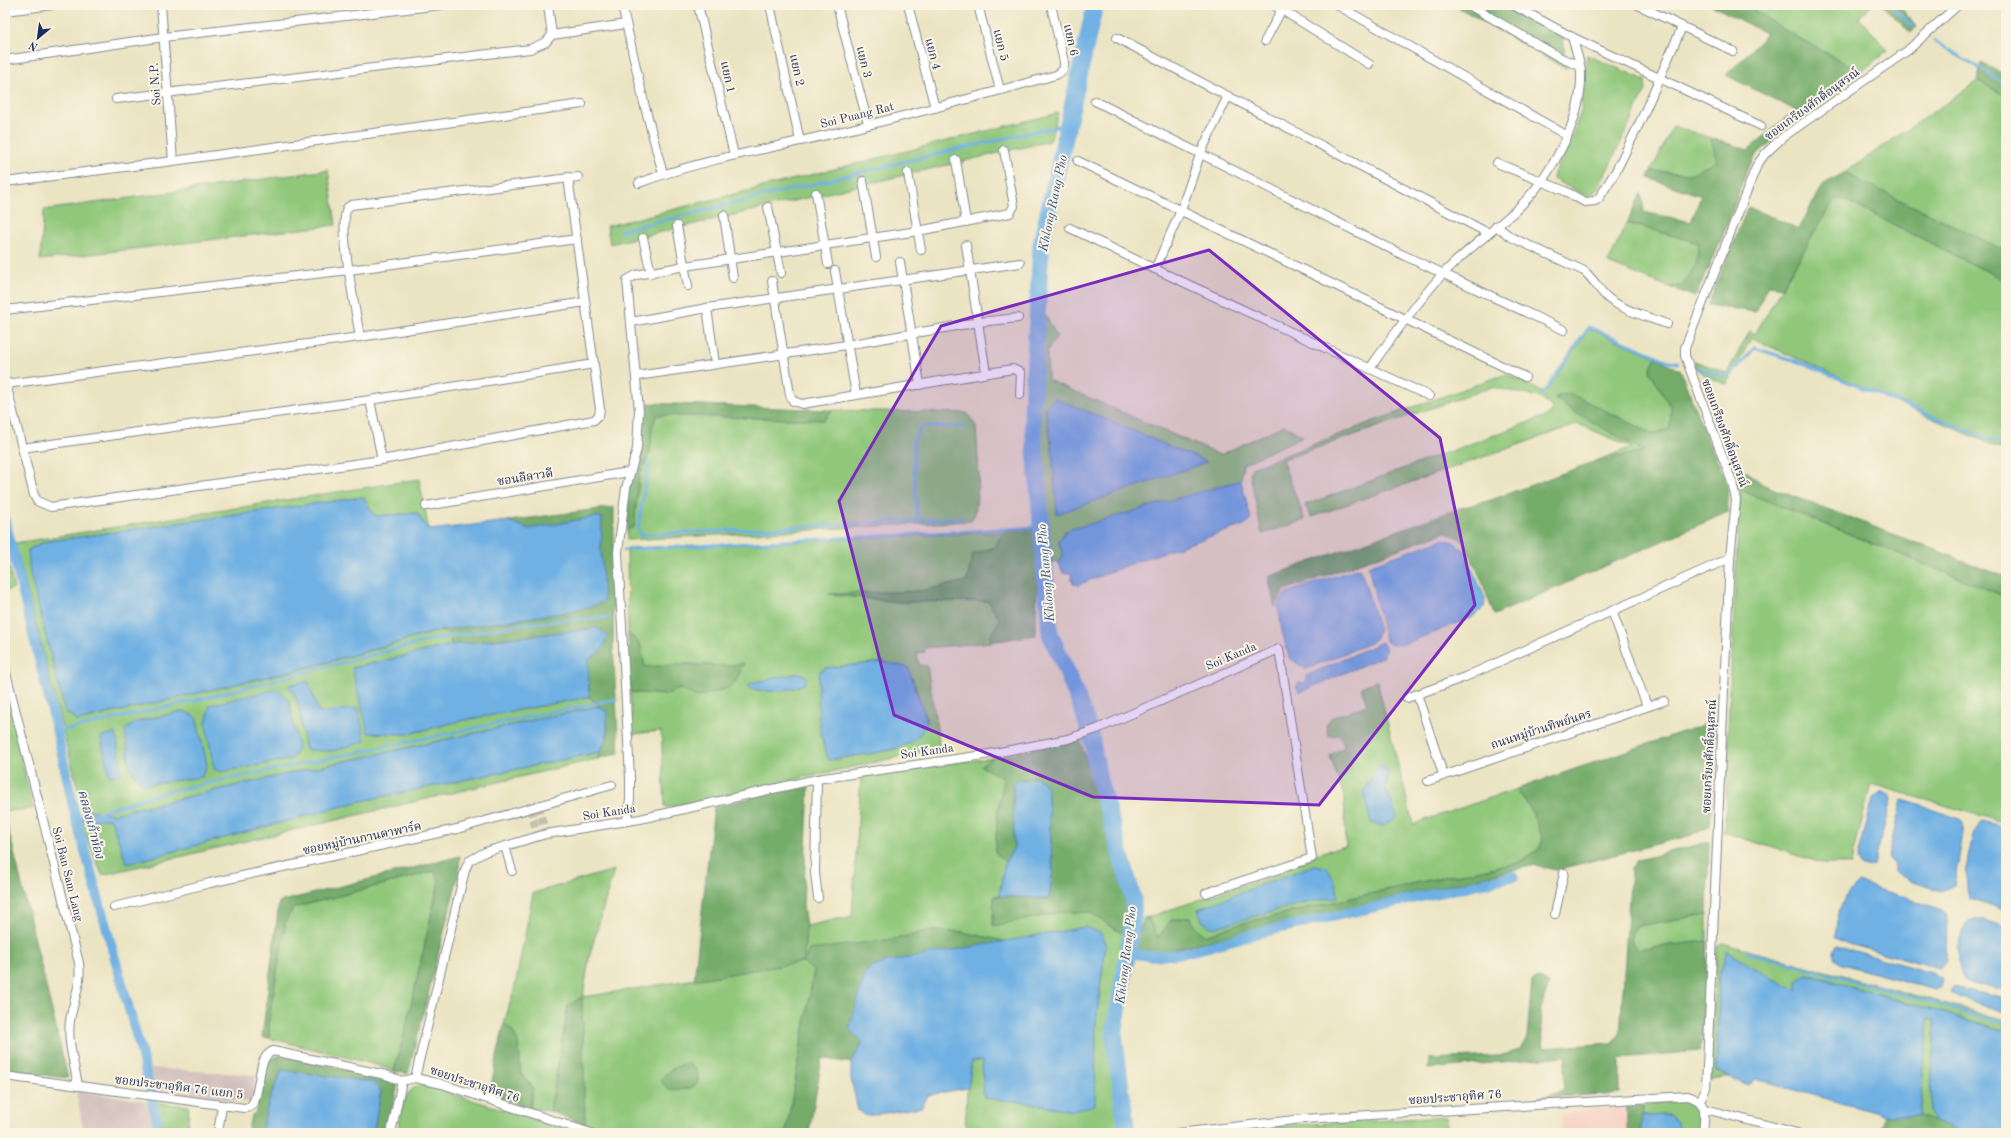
<svg xmlns="http://www.w3.org/2000/svg" width="2011" height="1138" font-family="'Old Standard TT','Noto Serif Thai',serif">
<style>
.built{fill:#f5d2c3}
.industrial{fill:#d1bfbd}
.green{fill:#90c77a;stroke:#567b6c;fill-rule:evenodd}
.forest{fill:#74ac6a;stroke:#486e64}
.water{fill:#6fb0e3;stroke:#4570a0}
.lines{fill:none;stroke-linecap:round;stroke-linejoin:round}
.stream{stroke:#6fb0e3;stroke-width:3}
.canal{stroke:#6fb0e3;stroke-width:10}
.river{stroke:#6fb0e3;stroke-width:17}
.minor-tunnel{stroke:#c1c0af;stroke-width:8;stroke-dasharray:8 4;stroke-linecap:butt}
.minor-casing{stroke:#838a90;stroke-width:10}
.minor{stroke:#fff;stroke-width:8}
.marked{fill:#7b2cbf;fill-opacity:0.2;stroke:#7b2cbf;stroke-width:3;stroke-linejoin:round}
.labels{text-anchor:middle;stroke-width:4;stroke-linejoin:round;paint-order:stroke}
.street-label{font-size:12px;fill:#1b2f5e;stroke:#fcf5e5}
.water-label{font-size:13px;font-style:italic;fill:#345686;stroke:#fcf5e5}
</style>
<rect width="100%" height="100%" fill="#fcf5e5"/>
<filter id="ink" filterUnits="userSpaceOnUse"><feTurbulence type="fractalNoise" baseFrequency=".025" numOctaves="2"/><feDisplacementMap in="SourceGraphic" scale="8" xChannelSelector="R" yChannelSelector="G"/><feConvolveMatrix kernelMatrix="1 2 1 2 8 2 1 2 1" color-interpolation-filters="sRGB"/></filter>
<filter id="wash" filterUnits="userSpaceOnUse"><feTurbulence type="fractalNoise" baseFrequency=".012" numOctaves="4" result="noise"/><feDisplacementMap in="SourceGraphic" scale="16" xChannelSelector="R" yChannelSelector="G"/><feGaussianBlur stdDeviation="0.9" result="paint"/><feColorMatrix in="noise" values="0 0 0 0 0 0 0 0 0 0 0 0 0 0 0 0 0 1.4 0 .05"/><feComposite in="paint" operator="in"/></filter>
<g filter="url(#wash)">
<rect width="100%" height="100%" fill="#ebe4c3"/>
<path class="built" d="M1627,1106v27h-66v-20z"/>
<g class="industrial">
<path d="M150,1068l106,7 -5,27 -99,-9z"/>
<path d="M76,1091l72,10 8,32h-72z"/>
</g>
<g class="green">
<path d="M1750,5h121l-12,13 29,32 -27,22 -73,-40 -40,-25z"/>
<path d="M1587,55l58,25 1,10 -48,99 -9,8 -36,-18 1,-6 17,-34 10,-27z"/>
<path d="M1978,81l28,15v155l-162,-78z"/>
<path d="M1058,113l-8,28 -440,103 -3,-18z"/>
<path d="M1673,126l38,12 7,22 -27,14 -40,-3z"/>
<path d="M328,170l8,55 -296,35 4,-50z"/>
<path d="M1835,198l10,2 161,81v170l-255,-113 -24,47 -23,-10 -11,-10 2,-4 32,12 23,-42 5,3z"/>
<path d="M1627,223l72,20 -3,22 -14,21 -13,1 -61,-24z"/>
<path d="M1043,311l14,25 -10,15 1,29 172,75 64,-30 19,11 -60,28 -2,16 -182,62 4,14 -4,7 -7,-2 -15,-149zM1045,408l161,54 -154,-14z"/>
<path d="M1589,329l67,28 -6,14 21,37 -1,21 -17,5 -84,-41 -14,5 11,9 79,44 -52,11 39,-15 -54,-23 -267,93 -6,-12 246,-91 1,-7 -14,-10 -46,-10 -210,73 23,60 -43,14 -12,-61 2,-5 122,-47 132,-47 39,19z"/>
<path d="M832,410l135,3 9,13 3,51 -4,37 -4,7 -344,19v-10l7,-3 5,-51 11,-24 2,-25 5,-12 167,5z"/>
<path d="M419,479l10,51 -12,-17 -42,3 -12,-19 -319,45 -16,8 37,161 12,10 237,-55 124,-35 13,3v11l-93,22 50,67 52,-13 129,-24 10,9 -317,69 -169,39 -30,-5 -68,-266zM277,689l12,11 -35,-5zM297,700l22,13 -13,36z"/>
<path d="M1740,490l266,107v226l-135,-39 -20,80h-27l-101,-32 3,-19 2,-86z"/>
<path d="M1003,532l-8,15 -22,7 -6,27 -46,10 -87,4 65,7 89,-1 12,19 -10,15 1,7 -67,6 1,4 -8,1 2,12 8,1 13,82 -275,60 -4,-77 -28,3 -3,-42 35,3 78,-31 -18,2 -37,-2 -43,3 -5,-23 -12,-12 -1,-84zM883,662l29,15 15,44 -30,28 -68,11 -6,-16 -3,-73 6,-3z"/>
<path d="M5,549l9,39 -9,3z"/>
<path d="M1377,681l36,143 104,-35 16,24 10,27 -4,9 -21,14 -89,17 -194,45 -29,11 -9,-7 -39,9 -10,-21 95,-32 21,-5 55,-27 27,-7 -2,-50 -14,-40 15,-10 -6,-11 -10,1 -3,-10 5,-8 36,-13 -6,-18z"/>
<path d="M5,690l28,119 -28,2z"/>
<path d="M600,752l-3,7 -495,116 -21,-53 6,-2 24,-1 16,45 234,-63z"/>
<path d="M991,758l13,21 -6,30 -3,43 10,10 -6,34h-5l-1,29 70,-13h27l33,22 -14,101 13,96 -10,2h-147v-4l2,-37 5,-31h11l48,42 42,8 23,-90 10,-78 -20,-16 -78,15 -46,-10 -35,-1 -27,7 -86,33 -28,162h-168l-33,-8 -3,-127 -14,8 -18,105 -20,-3 3,-20 -13,-15c0,-17 1,-40 -16,-49l11,-38 18,-93 81,-23 -25,88 -6,39 220,-35 3,-36 46,-10 9,-140z"/>
<path d="M435,871l4,10 -35,155 -10,35 -21,-7 -104,-26v-19l17,-99 7,-12z"/>
<path d="M1707,914v27l-71,8 -5,-9 2,-8 5,-6z"/>
<path d="M1722,943l284,77v11l-198,-57 -10,18 -27,-14 -47,-17 -6,17 1,16 -3,78 14,5 -20,3 7,-133z"/>
<path d="M1928,1018l7,2 -5,92 4,10 -15,-6z"/>
<path d="M421,1084l158,49h-181c3,-18 3,-42 23,-49z"/>
<path d="M1688,1101c15,5 10,19 9,32h-17l-11,-18 -27,1 1,-10 20,-4z"/>
<path d="M153,1102l36,4 -2,27h-26z"/>
<path d="M1446,1117l1,16h-222l68,-8z"/>
</g>
<g class="forest">
<path d="M1454,5h52l57,32 3,32z"/>
<path d="M1711,5h39l-1,2 39,25 73,40 -67,49 -38,34 -10,17 -19,54 -32,71 -26,-10 13,-1 14,-21 3,-22 -72,-20 14,-30 3,19 47,10 10,-26 -53,-18 3,-7 40,3 26,-14 -6,-22 37,12 47,-40 -69,-35 41,-41z"/>
<path d="M1882,5h17l17,22 -5,6z"/>
<path d="M1981,63l25,12v21l-28,-15z"/>
<path d="M1844,173l162,78v30l-161,-81 -10,-2 -53,89 -13,-2 -14,27 -47,-7 40,-98 51,22 23,-44z"/>
<path d="M1656,357l24,13 28,71 19,41 1,30 -234,103 -13,-36 -18,-39 -17,-8 -161,58 -10,17 -7,-30 192,-69 31,-8 102,-38 51,-11 -78,-44 -11,-10 14,-4 84,41 17,-5 1,-21 -21,-37z"/>
<path d="M648,403l184,7 -8,10 -167,-5 -5,12 -2,25 -11,24 -5,51 -7,3 2,-45 12,-35 4,-37z"/>
<path d="M1736,456l5,12 23,17 242,92v20l-266,-107 -7,-30z"/>
<path d="M614,507l-1,137 6,109 -22,6 10,-21v-26l-18,-15 -1,-37 14,-10 -4,-22 -147,17 -1,-11 -12,-3 138,-20 25,-62v-31l-7,-1 -65,12 -21,-8z"/>
<path d="M1032,529l6,9 -2,97 -45,7 -1,-7 10,-15 -12,-19 -89,1 -70,-8 92,-3 46,-10 6,-27 22,-7 8,-15z"/>
<path d="M628,632l12,12 5,23 43,-3 37,2 19,-3 -8,18 -8,7 -30,9 -19,-8 -14,6 -35,-3z"/>
<path d="M1717,720l-7,106 -18,9 -136,35 -21,-5 -373,87 -23,1 -4,-8 9,-27 4,-1 10,21 13,-18 19,-3 7,12 9,7 29,-11 194,-45 89,-17 21,-14 4,-9 -10,-27 -16,-24z"/>
<path d="M1080,739l47,157 -4,38 -34,-22h-26l-70,14 1,-30 55,3 4,-29 -6,-84 -12,-9 -22,5 1,66 -9,14 -10,-10 3,-43 6,-30 -23,-13 10,-8z"/>
<path d="M809,787l-6,118 3,21 -2,35 5,-11 91,-12 27,-7 35,1 46,10 -123,20 -19,9 -3,71 -12,21 -29,-5 -13,75h-23l28,-162 -11,-9 -109,18 20,-173 57,-14z"/>
<path d="M5,815l63,263 -58,-7 -5,-20z"/>
<path d="M1709,842l-2,72 -69,12 -5,6 -2,8 5,9 71,-8 -2,70 -5,40 -80,7v35l-84,5 27,-7 3,-35 -138,13 1,-10 70,-3 21,-6 7,-13 5,-56 6,-3 11,6 -9,28 4,36 67,-5 9,-9 11,-166 6,-8z"/>
<path d="M460,856l-1,16 -51,202 -14,-3 10,-35 35,-155 -5,-10 -141,37 -7,12 -17,99v19l-7,-1 17,-135z"/>
<path d="M582,997l3,128 -35,-14 18,-105z"/>
<path d="M504,1024c17,9 16,32 16,49l13,15 -3,20 -41,-13z"/>
<path d="M280,1055l112,25 6,4 -12,49h-13l8,-41 -99,-22 -14,34 -7,29h-14l4,-17 4,-3 12,-47 3,-6z"/>
<path d="M687,1062l11,9v12l-9,6 -20,1 -9,-10 10,-10z"/>
<path d="M1627,1106h16l-2,27h-14z"/>
<path d="M1885,1115l34,1 49,17h-75l-13,-4z"/>
</g>
<g class="water">
<path d="M1055,398l152,64 -150,52 -5,-66 -7,-40z"/>
<path d="M1241,480l10,39 -4,5 -112,38 -57,23 -5,-1 -2,-11h-8l-4,-10 4,-7 -4,-14 6,-11z"/>
<path d="M363,497l12,19 42,-3 12,17 79,-9 21,8 65,-12h8l-1,32 3,53 -28,9 -138,20 -124,35 -237,55 -12,-10 -35,-137 -2,-24 16,-8z"/>
<path d="M1443,539l11,3 10,8 21,48 -1,10 -13,10 -70,27h-10l-6,-5 -17,-74z"/>
<path d="M1356,569l5,1 18,60 -3,8 -6,5 -64,26 -17,-11 -7,-27 -4,-25 8,-13z"/>
<path d="M598,628l10,8 -6,14 -14,10 1,37 -129,24 -52,13 -40,-1 -16,-65 99,-23z"/>
<path d="M1382,642l4,8 -4,7 -82,35 -4,-5 2,-4 9,-1 -1,-6z"/>
<path d="M883,662l25,5 19,54c-3,5 -5,12 -9,16 -15,16 -66,18 -89,23 -11,-27 -13,-59 -9,-89l6,-3z"/>
<path d="M799,673l8,4 -3,7c-15,8 -38,9 -55,4l1,-5z"/>
<path d="M308,681l11,32 39,-5 7,33 -32,10 -27,-1 -9,-50 -8,-15z"/>
<path d="M277,689l12,11 9,48 -6,11 -71,13 -7,-3 -8,-45 4,-19z"/>
<path d="M599,706l8,6v26l-7,14 -239,49 -234,63 -16,-45 -24,1 -6,2 2,-13 30,5 169,-39z"/>
<path d="M184,711l12,6 11,47 -5,13 -59,8 -13,-17 -5,-38 13,-9z"/>
<path d="M116,733l6,42 -13,1 -8,-39z"/>
<path d="M1379,765l9,6 -2,18 11,28 -14,9 -12,-3 -7,-31z"/>
<path d="M1036,777l11,9 6,84 -4,29 -50,-3 6,-34 9,-14 -1,-66z"/>
<path d="M1882,792l10,4 -18,69 -13,2 -4,-7 16,-61z"/>
<path d="M1902,799l57,20 4,4v11l-9,51 -12,6 -30,-9 -17,-9v-8l-7,-8z"/>
<path d="M1981,821l25,6v84l-37,-12c-6,-25 -1,-55 12,-78z"/>
<path d="M1314,865l13,2 9,17 2,13 -38,7 -87,24 -11,-7 -4,-12z"/>
<path d="M1859,883l81,26 7,4 -1,47 -6,8 -92,-24 -13,-6c3,-24 4,-39 24,-55z"/>
<path d="M1980,919l26,8v65l-40,-11 -6,-7c-2,-12 -3,-43 8,-51 3,-2 8,-3 12,-4z"/>
<path d="M1086,927l15,6 5,10 -10,78 -1,84 -22,6 -42,-8 -47,-5 -2,-37h-10l-4,27 -40,7 -6,12 -56,9 -8,-6 -7,-31v-16l12,-21 -14,-13 17,-58 19,-9z"/>
<path d="M1837,946l95,27 9,4 1,8 -6,5 -94,-26 -8,-5v-8z"/>
<path d="M1727,951l44,27 27,13v-10l9,-7 199,57v102h-38l-34,-11 -4,-10 5,-92 -7,-2 -9,98h-31l-132,-37 -7,6 -33,-13 3,-78 -1,-16z"/>
<path d="M1954,987l52,12v13l-48,-15 -7,-5z"/>
<path d="M282,1070l92,12 7,9 -8,42h-112l7,-29z"/>
<path d="M1669,1115l7,5 4,13h-39l1,-17z"/>
</g>
<g class="lines">
<g class="stream">
<path d="M1890,5l23,22"/>
<path d="M1934,41l72,43"/>
<path d="M619,231l326,-79 123,-28"/>
<path d="M1698,368l26,9 16,-12 14,-17 42,13 210,85"/>
<path d="M1542,395l47,-68 77,33 12,3"/>
<path d="M649,462l-11,66 2,7 323,-17"/>
<path d="M917,520l-4,-78 9,-16 43,1"/>
<path d="M624,550l419,-23"/>
<path d="M57,732l152,-35 226,-58 94,-16 80,-6"/>
<path d="M96,813l69,-21 451,-93"/>
<path d="M76,819l9,-3"/>
<path d="M1747,952l259,71"/>
</g>
<g class="canal">
<path d="M5,520l52,212 18,83 66,237 19,81"/>
<path d="M1127,952c44,13 93,-11 136,-20 84,-19 167,-37 251,-56"/>
</g>
<path class="river" d="M1095,5l-54,239 -9,169 18,221 14,31 20,49 8,27 7,39 34,117v22l-19,116 13,98"/>
</g>
</g>
<g filter="url(#ink)">
<g class="lines">
<g class="minor-tunnel">
<path d="M538,805l8,29"/>
<path d="M530,808l8,29"/>
</g>
<g class="minor-casing">
<g id="minor">
<path d="M161,5l12,156"/>
<path d="M548,5l4,30 74,-11"/>
<path d="M622,5l22,98 19,71"/>
<path d="M698,5l36,150"/>
<path d="M770,5l30,136"/>
<path d="M837,5l31,119"/>
<path d="M908,5l27,103"/>
<path d="M978,5l22,85"/>
<path d="M1274,5l95,59"/>
<path d="M1337,5l229,130"/>
<path d="M1469,5l92,53 19,8"/>
<path d="M1513,5l59,32 189,89"/>
<path d="M1638,5l95,46"/>
<path d="M5,11l48,-6"/>
<path d="M1117,38l371,195"/>
<path d="M1265,41l17,-32"/>
<path d="M5,60l159,-23 277,-32"/>
<path d="M116,99l414,-50 16,-7 6,-7"/>
<path d="M1095,101l306,153 163,76"/>
<path d="M956,160l10,62"/>
<path d="M1078,161l447,216"/>
<path d="M1497,163l68,28 20,11 10,-1 4,-3 17,-27 25,-51 41,-93"/>
<path d="M908,173l13,77"/>
<path d="M863,181l13,76"/>
<path d="M5,182l168,-21 409,-57"/>
<path d="M639,183c53,-20 107,-30 161,-42 86,-19 171,-43 256,-66 6,-3 9,-6 8,-13l-13,-57"/>
<path d="M816,193l12,71"/>
<path d="M768,207l13,66"/>
<path d="M724,215l9,63"/>
<path d="M677,226l11,60"/>
<path d="M1496,226l15,11 73,34c10,8 15,20 25,28 16,12 39,18 58,25"/>
<path d="M1070,228l85,41 274,127"/>
<path d="M643,238l8,35"/>
<path d="M966,245l20,128"/>
<path d="M900,262l20,123"/>
<path d="M1155,269l26,-59 20,-58 27,-56"/>
<path d="M835,271l21,124"/>
<path d="M772,281l18,114 3,6 9,3 211,-35 8,4 -1,22"/>
<path d="M707,308l8,56"/>
<path d="M5,310l344,-40 228,-31"/>
<path d="M631,322l76,-14 313,-45"/>
<path d="M360,337c-4,-26 -22,-109 -13,-129l4,-3 227,-28"/>
<path d="M1370,368c22,-31 45,-63 70,-91 23,-25 51,-44 75,-66 35,-32 68,-91 66,-139 -1,-12 -6,-24 -9,-35"/>
<path d="M637,376l209,-31 133,-23 39,-4"/>
<path d="M5,380l29,115 3,6 14,6 331,-47 212,-40 5,-5 1,-6 -32,-232"/>
<path d="M6,384l354,-47 225,-35"/>
<path d="M370,400l12,60"/>
<path d="M22,448l348,-48 224,-36"/>
<path d="M426,506l203,-34"/>
<path d="M1612,611l35,95"/>
<path d="M5,669l74,294c3,21 -6,38 -9,58 -3,21 5,45 8,65"/>
<path d="M1417,694l26,80"/>
<path d="M1407,698l58,-21 265,-119"/>
<path d="M817,779l-2,94 3,25"/>
<path d="M1428,781l236,-80"/>
<path d="M627,820l3,-21v-21l-12,-226 8,-64 11,-39 2,-38 -12,-131 9,-5 49,-9 233,-35 92,-18 4,-7 -10,-56"/>
<path d="M505,846l7,25"/>
<path d="M114,907l96,-24 247,-54 155,-44"/>
<path d="M1555,914l9,-41"/>
<path d="M5,1076l239,32 6,-1c13,-15 5,-49 23,-56l113,24 16,6"/>
<path d="M415,1078l50,-208 4,-9 16,-9 61,-18 94,-15 177,-40 167,-24 84,-16 29,-10 182,-80 33,209 -106,35"/>
<path d="M1700,1101l6,-13 24,-530 6,-58 -4,-18 -47,-126v-8l72,-183 8,-11 18,-17 124,-86 51,-46"/>
<path d="M1705,1109l92,24"/>
<path d="M218,1133l4,-27"/>
<path d="M391,1133l11,-52 13,-3 27,6 149,49"/>
<path d="M1178,1133l125,-14 385,-23c22,7 16,19 15,37"/>
</g>
</g>
<use href="#minor" class="minor"/>
</g>
</g>
<path class="marked" d="M1209,250l231,188 35,167 -156,200 -226,-8 -199,-82 -55,-214 102,-175z"/>
<g class="labels">
<g class="street-label">
<text transform="translate(1071 40) rotate(77)" y="4">แยก 6</text>
<text transform="translate(1001 45) rotate(76)" y="4">แยก 5</text>
<text transform="translate(933 54) rotate(75)" y="4">แยก 4</text>
<text transform="translate(864 62) rotate(76)" y="4">แยก 3</text>
<text transform="translate(797 70) rotate(77)" y="4">แยก 2</text>
<text transform="translate(728 77) rotate(77)" y="4">แยก 1</text>
<text transform="translate(155 84) rotate(-94)" y="4">Soi N.P.</text>
<text transform="translate(1812 104) rotate(-36)" y="4">ซอยเกรียงศักดิ์อนุสรณ์</text>
<text transform="translate(857 115) rotate(-14)" y="4">Soi Puang Rat</text>
<text transform="translate(1725 433) rotate(70)" y="4">ซอยเกรียงศักดิ์อนุสรณ์</text>
<text transform="translate(525 477) rotate(-9)" y="4">ซอนลีลาวดี</text>
<text transform="translate(1231 656) rotate(-23)" y="4">Soi Kanda</text>
<text transform="translate(1541 729) rotate(-18)" y="4">ถนนหมู่บ้านทิพย์นคร</text>
<text transform="translate(927 751) rotate(-8)" y="4">Soi Kanda</text>
<text transform="translate(1709 756) rotate(-87)" y="4">ซอยเกรียงศักดิ์อนุสรณ์</text>
<text transform="translate(609 812) rotate(-9)" y="4">Soi Kanda</text>
<text transform="translate(362 838) rotate(-12)" y="4">ซอยหมู่บ้านกานดาพาร์ค</text>
<text transform="translate(68 874) rotate(76)" y="4">Soi Ban Sam Lang</text>
<text transform="translate(475 1084) rotate(18)" y="4">ซอยประชาอุทิศ 76</text>
<text transform="translate(179 1087) rotate(7)" y="4">ซอยประชาอุทิศ 76 แยก 5</text>
<text transform="translate(1455 1097) rotate(-4)" y="4">ซอยประชาอุทิศ 76</text>
</g>
<g class="water-label">
<text transform="translate(1052 203) rotate(-78)" y="5">Khlong Rang Pho</text>
<text transform="translate(1045 573) rotate(-95)" y="5">Khlong Rang Pho</text>
<text transform="translate(92 824) rotate(75)" y="5">คลองเก้าห้อง</text>
<text transform="translate(1125 955) rotate(-83)" y="5">Khlong Rang Pho</text>
</g>
</g>
<rect width="2011" height="1138" fill="none" stroke="#fcf5e5" stroke-width="20"/>
<g transform="translate(38 38) rotate(209)" stroke="#fcf5e5" stroke-width="3" paint-order="stroke">
<path d="M0-3L7 15L0 10L-7 15Z" fill="#1b2f5e"/>
<text y="-6" font-size="11" font-weight="bold" text-anchor="middle" fill="#1b2f5e">N</text>
</g>
</svg>
